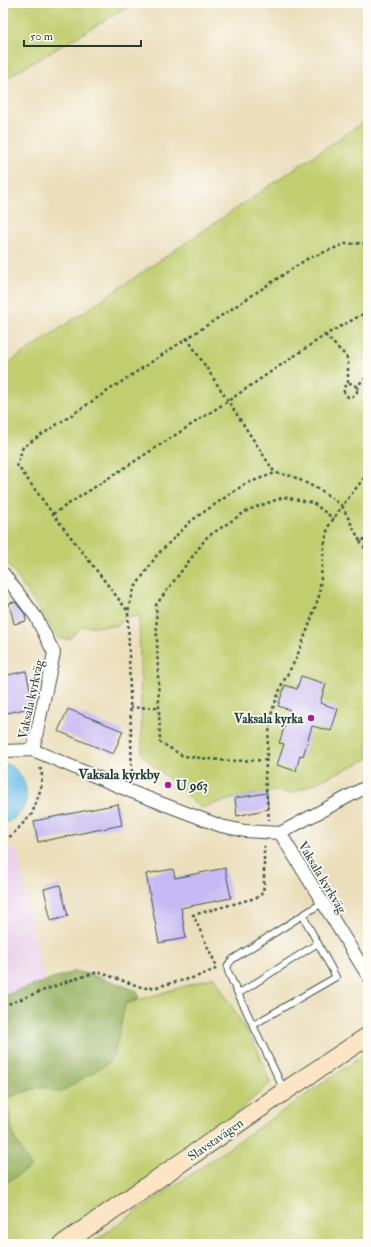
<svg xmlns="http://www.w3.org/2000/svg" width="371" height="1247" font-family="'IM FELL Double Pica',serif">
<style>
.built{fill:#ead1ec}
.green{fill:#c1ce70;stroke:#708652}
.forest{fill:#98b162;stroke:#5c774b}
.water{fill:#6bbee7;stroke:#457e8e}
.building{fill:#c7b9f3}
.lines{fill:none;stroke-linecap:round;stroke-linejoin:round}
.lane-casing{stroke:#3e5548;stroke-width:8}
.street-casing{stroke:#3e5548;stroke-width:14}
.secondary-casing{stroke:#3e5548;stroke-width:20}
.path{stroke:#3e5548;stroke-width:2.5;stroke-dasharray:3 3;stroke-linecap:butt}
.lane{stroke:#fff;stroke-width:6}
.street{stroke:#fff;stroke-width:12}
.secondary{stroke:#fce5c4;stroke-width:18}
.poi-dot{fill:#b5179e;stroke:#fdfcf7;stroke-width:1.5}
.labels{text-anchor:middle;stroke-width:3.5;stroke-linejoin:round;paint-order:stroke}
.street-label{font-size:13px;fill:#1f3d34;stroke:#fdfcf7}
.poi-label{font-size:13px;font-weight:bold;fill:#1f3d34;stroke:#fdfcf7;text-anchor:end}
.neighbourhood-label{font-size:14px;font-weight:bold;fill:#1f3d34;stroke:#fdfcf7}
</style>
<rect width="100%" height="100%" fill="#fdfcf7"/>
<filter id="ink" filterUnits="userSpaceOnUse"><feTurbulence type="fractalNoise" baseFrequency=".025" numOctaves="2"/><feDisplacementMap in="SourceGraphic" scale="8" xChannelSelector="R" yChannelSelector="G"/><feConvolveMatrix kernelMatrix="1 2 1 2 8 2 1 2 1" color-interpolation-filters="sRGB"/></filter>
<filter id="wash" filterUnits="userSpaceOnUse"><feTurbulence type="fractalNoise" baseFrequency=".012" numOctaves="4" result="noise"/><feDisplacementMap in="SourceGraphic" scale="16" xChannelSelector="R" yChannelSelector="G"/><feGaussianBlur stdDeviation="0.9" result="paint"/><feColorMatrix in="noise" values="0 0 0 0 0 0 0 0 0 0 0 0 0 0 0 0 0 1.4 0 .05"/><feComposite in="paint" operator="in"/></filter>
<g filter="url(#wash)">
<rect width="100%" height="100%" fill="#ebdebb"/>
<path class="built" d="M16,847l28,135 -41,14v-147z"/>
<g class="green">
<path d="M3,3h132l-132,77z"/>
<path d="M368,119v640l-75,34 -18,-2 -40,7 -34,10 -59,-53 -3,-139 -15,2 -4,6 -4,2 -34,1 -13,12h-10l-56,-83v-189z"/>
<path d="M76,971l20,82 19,-1 10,-48 90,-27 8,15 34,56 13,35 -44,40 -70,51 -102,70h-51v-60l28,-17 -17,-29 -8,-40 -3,-102z"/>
<path d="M368,1052v192h-278z"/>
</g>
<path class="forest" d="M76,971l32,9 29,11 2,8 -14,5 -10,48 -7,11 -49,30 -17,-7 -36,12 8,40 17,29 -28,17v-188z"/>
<path class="water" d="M3,763c21,5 31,34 16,51 -4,5 -10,7 -16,10z"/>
<g id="blocks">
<g class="building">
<path d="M15,602l10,12 1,7 -12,3 -5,-21z"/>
<path d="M26,671l8,36 -31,7v-38z"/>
<path d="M301,676l25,8 -6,19 18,6 -7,22 -19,-5 -9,30 -3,-1 -4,16 -19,-6 7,-21 -5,-1 11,-33 -12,-4 7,-21 12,4z"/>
<path d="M68,709l55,22 -10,23 -55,-23z"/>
<path d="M267,793l1,16 -31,7 -2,-18z"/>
<path d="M118,804l4,21 -84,17 -4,-21z"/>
<path d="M225,868l6,30 -50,10 5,30 -27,5 -13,-69 27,-5 2,9z"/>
<path d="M60,885l8,31 -17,5 -7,-32z"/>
</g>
</g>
</g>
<g filter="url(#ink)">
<use href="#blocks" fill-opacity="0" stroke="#3e5548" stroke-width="1"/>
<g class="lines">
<g class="lane-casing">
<g id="lane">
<path d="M238,994l80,-51"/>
<path d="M253,1025l83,-48 -33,-61"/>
<path d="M284,1090l-51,-107c-4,-11 -10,-15 0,-24l89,-56"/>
</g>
</g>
<g class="street-casing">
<g id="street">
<path d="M3,573l33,44 18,36 -21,97"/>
<path d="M3,751l30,-1 99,42 89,34 24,5 35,2 88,143"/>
<path d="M280,833l88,-47"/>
</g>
</g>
<g class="secondary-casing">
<path id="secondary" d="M63,1244l222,-153 83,-55"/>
</g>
<g class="path">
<path d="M325,335l21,21 2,5v22c-4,3 -5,5 -4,9l4,5h4l5,-5c0,-6 -3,-9 -9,-9"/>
<path d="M187,338l88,135"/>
<path d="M357,389l2,-5 9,-8"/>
<path d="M368,473l-26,33 18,35 8,-3"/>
<path d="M53,514l175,-113 97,-66 40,-22h3"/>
<path d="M360,541l8,12"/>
<path d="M127,610l-74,-96 -36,-49 6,-18 284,-188 38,-15 23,-1"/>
<path d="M130,708l29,-1"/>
<path d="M266,760l-37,1 -46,-5 -23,-14 -4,-137 51,-68 41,-27 36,-13 29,6 21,16"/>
<path d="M132,778l-4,-167 6,-22 23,-34 35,-35 53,-36 30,-11 17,3 30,15 20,15 -14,21 -4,20 -5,49 -11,32 -12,31 -14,25 -10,27 -4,29 -3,37 4,43"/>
<path d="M3,837l8,-1 21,-22 9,-26 1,-16 -2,-4"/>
<path d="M216,965l-23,-50 66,-18 4,-5 1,-8v-35l1,-3"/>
<path d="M3,1006l65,-25 30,-9 46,16 12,-1 40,-10 22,-9"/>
</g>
<use href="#lane" class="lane"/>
<use href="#street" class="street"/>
<use href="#secondary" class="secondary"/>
</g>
</g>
<g class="poi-dot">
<circle cx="311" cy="718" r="4"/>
<circle cx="168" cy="785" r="4"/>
</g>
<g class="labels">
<g class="street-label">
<text transform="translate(30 699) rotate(-78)" y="5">Vaksala kyrkväg</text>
<text transform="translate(323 877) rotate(59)" y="5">Vaksala kyrkväg</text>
<text transform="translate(215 1139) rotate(-35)" y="5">Slavstavägen</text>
</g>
<g class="poi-label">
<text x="303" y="723">Vaksala kyrka</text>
<text x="176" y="790" text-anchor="start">U 963</text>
</g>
<g class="neighbourhood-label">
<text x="119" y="779">Vaksala kyrkby</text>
</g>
</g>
<rect width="371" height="1247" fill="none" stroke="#fdfcf7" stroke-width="16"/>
<path d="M24 40v6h117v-6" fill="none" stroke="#1f3d34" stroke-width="2"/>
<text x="30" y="40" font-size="12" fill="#1f3d34" stroke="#fdfcf7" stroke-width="3" paint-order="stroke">50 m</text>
</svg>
